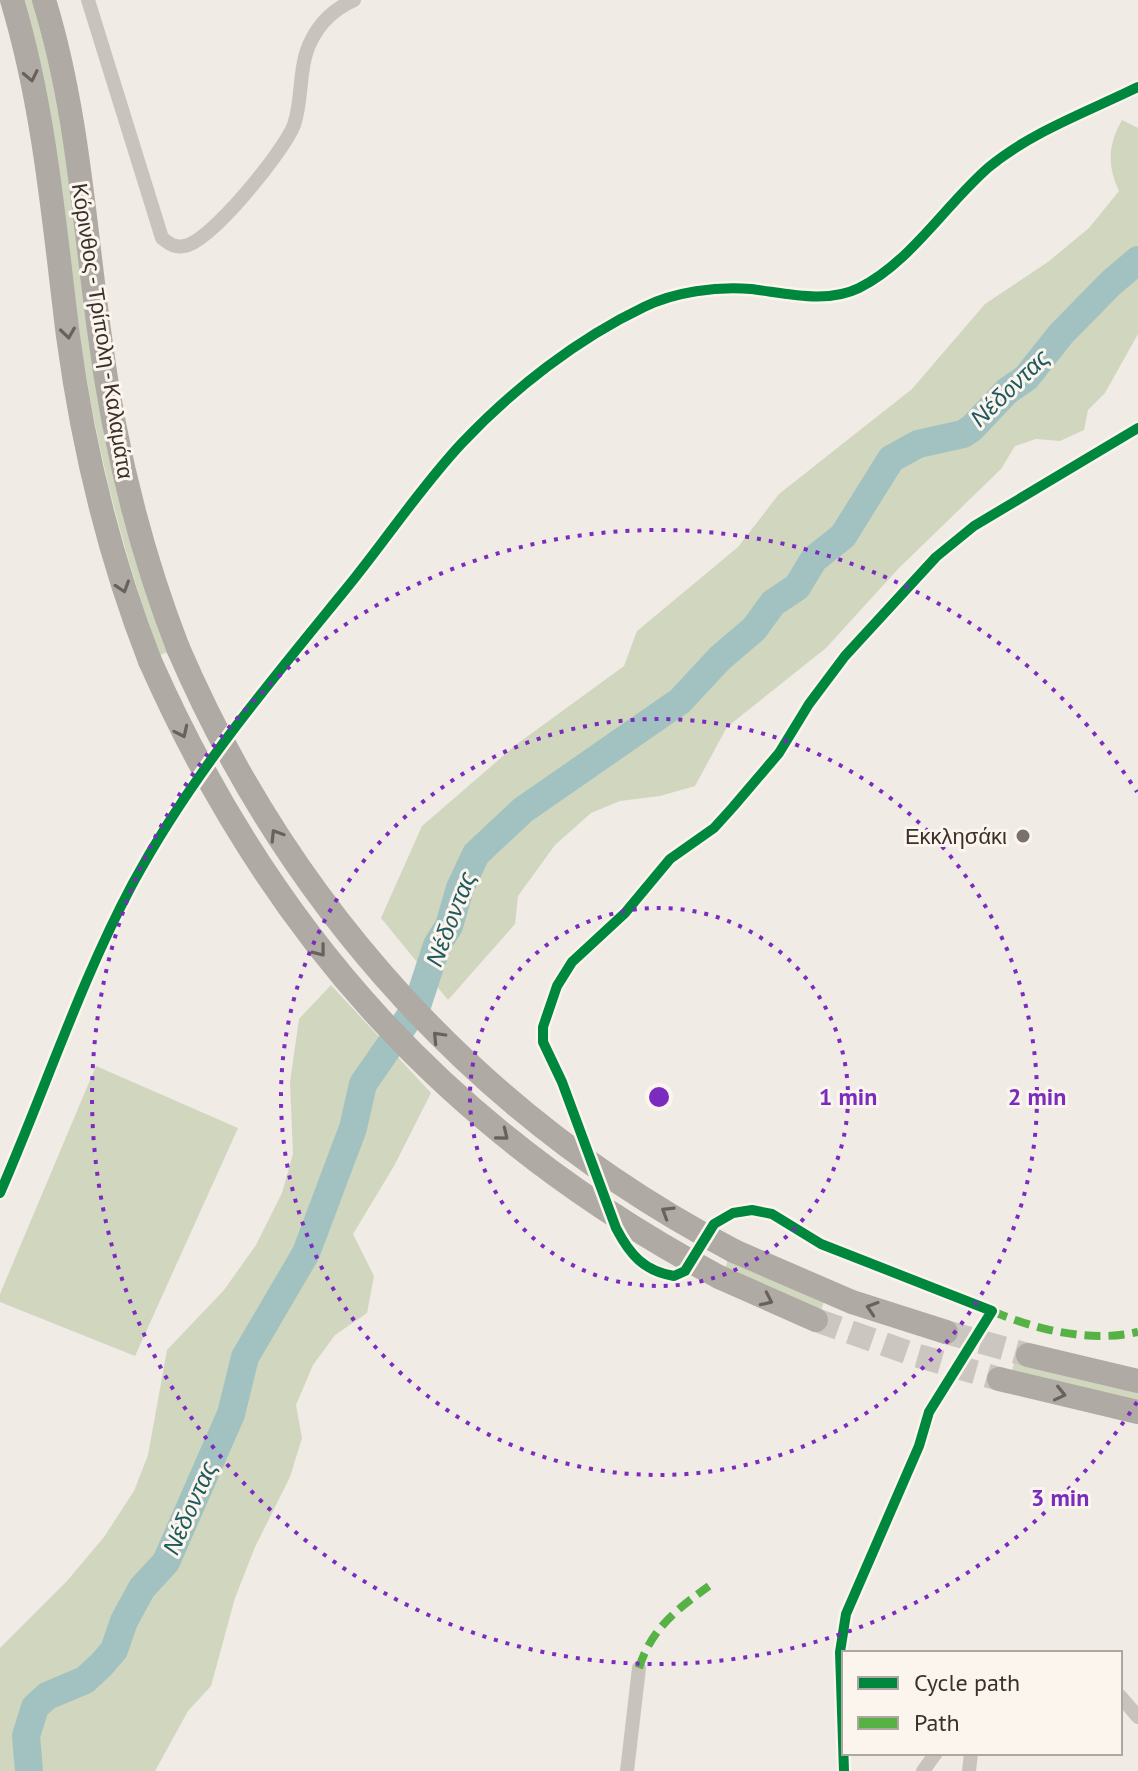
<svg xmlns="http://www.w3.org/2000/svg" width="1138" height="1771" font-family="'PT Sans',sans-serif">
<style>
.green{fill:#d1d6bf}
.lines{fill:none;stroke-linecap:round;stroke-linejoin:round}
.river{stroke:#a1c2c1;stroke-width:28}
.motorway-tunnel{stroke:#ccc6c0;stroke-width:24;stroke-dasharray:24 12;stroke-linecap:butt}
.minor{stroke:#c9c3be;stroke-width:14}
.motorway{stroke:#afaaa4;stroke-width:24}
.motorway-bridge{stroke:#afaaa4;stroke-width:24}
.quiet{stroke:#57b246;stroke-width:8;stroke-dasharray:16 8;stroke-linecap:butt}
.cycleway-casing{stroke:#fbf5ee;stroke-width:15}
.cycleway{stroke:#00873e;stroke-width:10}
.oneway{stroke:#69615b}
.ring{fill:none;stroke:#7b2cbf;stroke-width:4;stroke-dasharray:4 8}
.poi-dot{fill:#7a716c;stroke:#fbf5ee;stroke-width:3}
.labels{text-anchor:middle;stroke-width:6;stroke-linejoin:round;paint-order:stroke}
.street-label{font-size:22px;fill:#3b302b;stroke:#fbf5ee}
.poi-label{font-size:22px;fill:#3b302b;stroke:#fbf5ee;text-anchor:end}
.water-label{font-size:24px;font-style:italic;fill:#1f5a5e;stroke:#fbf5ee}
.centre{fill:#7b2cbf;stroke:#fbf5ee;stroke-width:4}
.ring-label{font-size:24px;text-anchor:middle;font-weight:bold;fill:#7b2cbf;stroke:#fbf5ee;stroke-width:6;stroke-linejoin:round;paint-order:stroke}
</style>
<rect width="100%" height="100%" fill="#f0ebe5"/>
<g class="green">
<path d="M24,0h9l15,61c42,200 44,399 120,591l-8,3c-38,-104 -64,-209 -80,-318 -17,-113 -23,-227 -56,-337z"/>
<path d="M1122,120l16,8v206l-33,59 -17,17 -4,20 -24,11 -24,-2 -21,7 -14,23 -103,100 -72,79 -99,79 -32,59 -35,10 -40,5 -29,12 -36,32 -37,51 -3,28 -67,76 -67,-82 41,-92 95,-82 107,-78 13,-35 101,-84 41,-53 133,-105 73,-85 63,-42 41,-34 30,-37c-12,-26 -11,-46 3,-71z"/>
<path d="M331,985l100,108 -37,73 -41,68 21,42 -7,37 -32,22 -22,30 -17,40 6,33 -12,39 -35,70 -20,51 -24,88 -23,25 -33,60h-155v-123l67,-67 37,-44 30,-46 14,-36 19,-105 57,-60 32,-45 26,-52 11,-39 -3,-72 9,-63z"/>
<path d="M96,1066l142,62 -103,228 -135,-54v-8z"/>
<path d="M728,1260l96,42 -3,8 -96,-42z"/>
<path d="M1014,1363l124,29v9l-126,-30z"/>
</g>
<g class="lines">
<path class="river" d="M29,1771l-3,-35 9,-29 12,-11 38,-16 17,-16 12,-14 10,-29 18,-33 24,-26 65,-148 14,-57 61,-104 47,-125 10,-44 54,-78 20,-61 12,-19 11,-38 16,-34 47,-44 157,-109 40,-43 34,-29 19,-26 24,-16 17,-28 29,-23 48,-77 27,-15 45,-10 9,-6 35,-37 19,-13 35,-44 50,-51 27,-23"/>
<g class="motorway-tunnel">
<path d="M816,1320l96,34 87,25"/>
<path d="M946,1332l82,23"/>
</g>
<g class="minor">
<path d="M88,0l74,238c7,5 12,10 22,8 26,-3 100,-95 110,-121 9,-26 4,-59 17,-84 9,-19 23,-32 43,-41"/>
<path d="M0,1193c45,-103 80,-211 133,-310 58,-107 132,-195 208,-288 41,-49 77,-105 121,-152 51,-54 115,-104 182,-136 30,-15 73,-21 107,-18 34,4 76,15 108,-1 52,-26 87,-84 130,-121 42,-35 100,-56 149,-80"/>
<path d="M1120,1696l18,21"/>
<path d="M627,1771l12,-103"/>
<path d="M844,1771l-4,-119 6,-38 73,-168 10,-34 63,-101 -171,-67 -49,-30 -20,-4 -19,3 -19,11 -29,47 -11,5c-30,-5 -44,-21 -58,-48l-54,-146 -19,-40v-15l14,-41 15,-24 53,-49 45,-54 44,-31 19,-21 46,-54 30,-49 36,-48 91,-99 38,-31 164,-98"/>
<path d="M923,1771l13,-18"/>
<path d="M969,1771l2,-18"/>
</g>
<g class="motorway">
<path d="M12,0c33,110 42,224 56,336 15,112 41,220 82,325"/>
<path d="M44,0c33,107 40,220 55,330 14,109 39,215 79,318"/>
<path d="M734,1251l118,51 94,30"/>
<path d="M719,1277l97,43"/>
<path d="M1028,1355l110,26"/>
<path d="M999,1379l139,33"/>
</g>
<g class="motorway-bridge">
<path d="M178,648c112,261 304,471 556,603"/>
<path d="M150,661c122,276 302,473 569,616"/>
</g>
<g class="quiet">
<path d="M992,1311c45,19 98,32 146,21"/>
<path d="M639,1668c12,-39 38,-59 70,-82"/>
</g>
<g class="cycleway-casing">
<g id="cycleway">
<path d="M0,1193c45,-103 80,-211 133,-310 58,-107 132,-195 208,-288 41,-49 77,-105 121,-152 51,-54 115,-104 182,-136 30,-15 73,-21 107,-18 34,4 76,15 108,-1 52,-26 87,-84 130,-121 42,-35 100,-56 149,-80"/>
<path d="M844,1771l-4,-119 6,-38 73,-168 10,-34 63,-101 -171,-67 -49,-30 -20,-4 -19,3 -19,11 -29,47 -11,5c-30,-5 -44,-21 -58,-48l-54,-146 -19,-40v-15l14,-41 15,-24 53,-49 45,-54 44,-31 19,-21 46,-54 30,-49 36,-48 91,-99 38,-31 164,-98"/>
</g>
</g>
<use href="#cycleway" class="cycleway"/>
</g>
<defs><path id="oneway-chevron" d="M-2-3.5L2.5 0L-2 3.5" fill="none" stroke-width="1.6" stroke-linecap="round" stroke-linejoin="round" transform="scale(2)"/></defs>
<g class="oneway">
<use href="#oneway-chevron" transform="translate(31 76) rotate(78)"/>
<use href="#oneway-chevron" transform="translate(68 333) rotate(82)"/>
<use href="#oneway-chevron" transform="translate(123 587) rotate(72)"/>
<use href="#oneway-chevron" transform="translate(182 732) rotate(65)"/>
<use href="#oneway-chevron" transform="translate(276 835) rotate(-122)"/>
<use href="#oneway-chevron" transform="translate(320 951) rotate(52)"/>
<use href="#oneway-chevron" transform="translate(438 1037) rotate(-134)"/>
<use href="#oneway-chevron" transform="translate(503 1135) rotate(39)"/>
<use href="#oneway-chevron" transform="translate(667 1212) rotate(-148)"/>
<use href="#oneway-chevron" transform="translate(767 1300) rotate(25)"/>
<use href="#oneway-chevron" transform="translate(872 1308) rotate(-162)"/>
<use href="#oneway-chevron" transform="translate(1060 1394) rotate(13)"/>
</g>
<g class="ring">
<circle cx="659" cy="1097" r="189"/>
<circle cx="659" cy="1097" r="378"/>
<path d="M1137 1402A567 567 0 1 1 1137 792"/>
</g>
<circle class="poi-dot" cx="1023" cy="836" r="8"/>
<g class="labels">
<g class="street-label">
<text transform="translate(103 331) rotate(81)" y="8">Κόρινθος - Τρίπολη - Καλαμάτα</text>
</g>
<g class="poi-label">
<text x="1007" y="844">Εκκλησάκι</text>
</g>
<g class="water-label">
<text transform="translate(1010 388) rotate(-44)" y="8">Νέδoντας</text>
<text transform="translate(451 919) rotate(-69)" y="8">Νέδoντας</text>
<text transform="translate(190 1508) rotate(-66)" y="8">Νέδoντας</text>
</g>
</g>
<circle cx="659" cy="1097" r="12" class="centre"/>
<g class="ring-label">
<text x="848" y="1105">1 min</text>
<text x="1037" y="1105">2 min</text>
<text x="1060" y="1506">3 min</text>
</g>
<rect x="842" y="1651" width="280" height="104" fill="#fbf5ee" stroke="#aea6a0" stroke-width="2"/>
<rect x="858" y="1677" width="40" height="12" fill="#00873e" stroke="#aea6a0" stroke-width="2"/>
<text x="914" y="1691" font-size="24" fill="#3b302b">Cycle path</text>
<rect x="858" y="1717" width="40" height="12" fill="#57b246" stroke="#aea6a0" stroke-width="2"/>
<text x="914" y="1731" font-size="24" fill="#3b302b">Path</text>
</svg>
